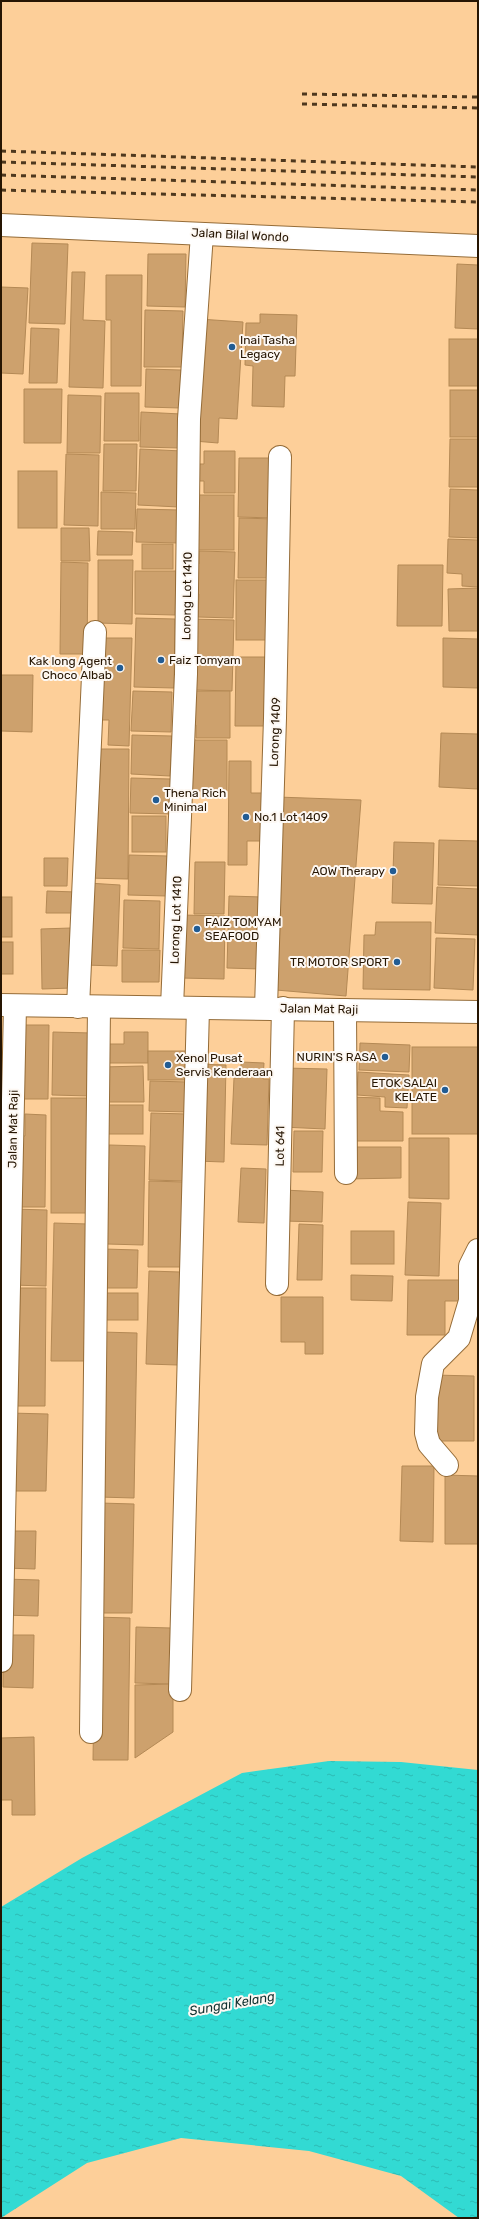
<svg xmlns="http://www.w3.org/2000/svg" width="479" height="2219" font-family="Rubik,sans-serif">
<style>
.water{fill:url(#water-ripples)}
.building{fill:#cda16d;stroke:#b48955}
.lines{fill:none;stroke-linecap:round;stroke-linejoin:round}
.minor-casing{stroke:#956c38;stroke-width:24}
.minor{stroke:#fff;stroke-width:22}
.rail{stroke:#4e381e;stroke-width:3;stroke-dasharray:5 5;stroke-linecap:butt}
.poi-dot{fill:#225c93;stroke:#fdf8f3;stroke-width:1.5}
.labels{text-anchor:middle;stroke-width:4;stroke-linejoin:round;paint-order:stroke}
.street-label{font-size:12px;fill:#261502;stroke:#fdf8f3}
.poi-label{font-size:12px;fill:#261502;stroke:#fdf8f3;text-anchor:start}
.water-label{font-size:13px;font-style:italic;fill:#113231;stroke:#fdf8f3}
</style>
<defs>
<pattern id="water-ripples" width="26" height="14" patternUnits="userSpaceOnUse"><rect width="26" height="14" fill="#32dad3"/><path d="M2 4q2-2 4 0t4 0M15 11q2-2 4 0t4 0" fill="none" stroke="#2cbab4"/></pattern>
</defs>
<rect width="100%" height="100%" fill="#fdcf99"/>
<path class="water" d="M329,1761l72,1 77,8v448h-19l-58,-42 -92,-25 -128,-13 -94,25 -86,55v-311l81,-49 160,-85z"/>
<g class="building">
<path d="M32,243l36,1 -3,80 -36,-1z"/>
<path d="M148,254h38l-1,53 -38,-1z"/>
<path d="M457,264l21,1v64l-23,-1z"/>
<path d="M72,272h13l-2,48 22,1 -2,67 -34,-1z"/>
<path d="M106,275h36l-1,111h-30v-66h-5z"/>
<path d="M1,287l27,1 -5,86 -22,-1z"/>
<path d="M145,310l38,1 -1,56h-38z"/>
<path d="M260,314l37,1 -2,61h-10l-1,31 -32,-1 1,-40 -8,-1 1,-42h14z"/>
<path d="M199,319l44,3 -6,97 -18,-1 -1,25 -24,-2z"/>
<path d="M31,328l28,1 -2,54h-28z"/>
<rect x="449" y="339" width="29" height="47"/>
<path d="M146,369l35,1 -1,38 -35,-1z"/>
<path d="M24,389h38l-1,54h-37z"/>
<rect x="450" y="390" width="28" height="47"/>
<path d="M105,393h34v48h-35z"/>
<path d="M68,395l33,1 -1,57h-33z"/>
<path d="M141,412l40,2 -1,34 -40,-1z"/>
<path d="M450,439h28v48h-29z"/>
<path d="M104,444h33l-1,47h-33z"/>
<path d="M140,449l42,2 -3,56 -41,-2z"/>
<path d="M204,451h31v42h-31v-12h-6v-17h6z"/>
<path d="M66,454l33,1 -1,71 -34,-1z"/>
<path d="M239,458h36l-1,60 -36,-1z"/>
<rect x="18" y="471" width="39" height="57"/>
<path d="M450,489l28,1v48l-29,-1z"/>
<path d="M101,492l35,1 -1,36h-34z"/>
<rect x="194" y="495" width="40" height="55"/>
<path d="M137,509l43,1 -1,33 -43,-1z"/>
<path d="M239,518l36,1 -1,59h-36z"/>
<path d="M61,528h28l1,33h-29z"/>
<path d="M98,531l35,1 -1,23h-35z"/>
<path d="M448,539l30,1v47l-16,-1v-12l-15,-1z"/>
<rect x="142" y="544" width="31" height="25"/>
<path d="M199,551l36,1 -2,66 -35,-1 1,-23h-8v-30h8z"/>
<path d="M98,560h35l-1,64 -34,-1z"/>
<path d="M61,562l27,1 -1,91h-27z"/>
<path d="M398,565h45l-1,61h-45z"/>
<path d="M135,571h41l-1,44 -40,-1z"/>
<rect x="236" y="580" width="37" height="60"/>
<path d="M478,588v43h-29l-1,-42z"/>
<path d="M136,618l39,1 -1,69 -40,-1z"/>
<path d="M188,619l46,1 -2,71 -36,-1z"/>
<path d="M98,638h34l-3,108 -21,-1 1,-25h-13z"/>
<path d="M443,638l35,1v49l-35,-1z"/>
<path d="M236,657h32l-1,69h-32z"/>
<path d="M1,675h32l-1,57 -31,-1z"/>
<path d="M133,691l39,1 -1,40 -40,-1z"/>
<path d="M196,691h34v47h-34v-13h-7z"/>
<path d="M441,733l37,1v55l-39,-2z"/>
<path d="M132,735l40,1 -2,40 -39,-2z"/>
<path d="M188,740h39v51h-40z"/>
<path d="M93,749h36l-1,130 -41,-1z"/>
<path d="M229,761h22v32h14v48h-18v24h-19z"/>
<path d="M131,778l40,1 -1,35 -40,-1z"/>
<path d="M277,797l84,3 -15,196 -70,-6z"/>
<rect x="132" y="816" width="34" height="36"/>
<path d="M439,840l39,1v45l-40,-1z"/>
<path d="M394,842l40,1 -2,61 -40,-1z"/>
<path d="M129,855l39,1 -1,40 -39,-1z"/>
<path d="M44,858h24l-1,28h-23z"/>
<path d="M195,862h30l-1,52h-30z"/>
<path d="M88,883l32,2 -3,81 -33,-1z"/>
<path d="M437,887l41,2v46l-43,-2z"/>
<path d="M47,891l29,1 -1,21h-29z"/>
<path d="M229,896l33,1 -2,72 -33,-1z"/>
<rect x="1" y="897" width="11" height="40"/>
<path d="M124,900l36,1 -1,48 -36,-1z"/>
<path d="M182,915l43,1 -1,63 -43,-1z"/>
<path d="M376,922h55l-1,68 -67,-1 1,-54h11z"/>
<path d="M71,928l1,60 -30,1 -1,-60z"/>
<path d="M436,938l39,1 -2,51 -39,-2z"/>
<rect x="1" y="942" width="12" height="32"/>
<path d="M122,950h38l-1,32h-37z"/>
<path d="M16,1025h33l-1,74h-33z"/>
<path d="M53,1032l38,1 -1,63 -38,-1z"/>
<path d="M124,1032h24v31h-44v-19h20z"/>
<path d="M360,1043l50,2 -1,27 -50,-2z"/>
<rect x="412" y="1047" width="66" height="87"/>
<rect x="148" y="1051" width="39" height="29"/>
<path d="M241,1062l23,1 -1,16h6l-2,66 -36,-1 3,-66h7z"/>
<path d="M198,1064l28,1 -2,97 -28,-1z"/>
<path d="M143,1066l1,36h-41l-1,-35z"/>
<path d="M284,1068l43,1 -2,60 -43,-2z"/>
<path d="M358,1072l51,3 -2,33 -22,-1v-10l-28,-2z"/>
<path d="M150,1081l38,1 -1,30 -38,-1z"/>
<path d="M347,1097l33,1v13l23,1v29h-56z"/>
<rect x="51" y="1098" width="38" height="115"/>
<rect x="106" y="1105" width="37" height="29"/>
<path d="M151,1113l36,1 -2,67 -36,-1z"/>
<path d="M25,1114l21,1 -1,92h-30l1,-71h9z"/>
<path d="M294,1131h29l-1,41h-29z"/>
<path d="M409,1138h40v61l-40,-1z"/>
<path d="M109,1145l36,1 -2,99 -36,-1z"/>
<path d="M347,1147h54v31l-54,1z"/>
<path d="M241,1168l25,1 -2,54 -26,-1z"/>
<path d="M149,1181l35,1 -1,85h-35z"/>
<path d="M284,1190l39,2 -1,30 -39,-1z"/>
<path d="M408,1202l33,1 -2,73 -34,-1z"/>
<path d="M12,1209l35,1 -1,76 -35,-1z"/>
<path d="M54,1223l34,1 -2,137h-35z"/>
<path d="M299,1224l24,1 -1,55h-25z"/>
<rect x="351" y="1231" width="43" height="33"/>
<path d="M104,1249l34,1 -1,38h-33z"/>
<path d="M149,1271l31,1 -2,93 -32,-1z"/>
<path d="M351,1275l42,1 -1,25 -41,-1z"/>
<path d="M408,1280h53v21h-16v34h-38z"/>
<path d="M10,1288h36l-1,118h-36z"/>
<rect x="103" y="1293" width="35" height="27"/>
<path d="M281,1297h42v57h-18v-12h-24z"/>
<path d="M102,1332l35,1 -3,165 -35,-1z"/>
<path d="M434,1375l40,1v65h-41z"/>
<path d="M10,1413l38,1 -2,77h-39z"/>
<path d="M402,1466h32l-1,76 -33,-1z"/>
<path d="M445,1475l33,1v68h-33z"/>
<path d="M100,1503l34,1 -2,109h-34z"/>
<path d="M5,1531h31l-1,38 -30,-1z"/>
<path d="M3,1579l36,1 -1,36 -36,-1z"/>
<path d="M95,1617l35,1 -2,142h-35z"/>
<path d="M136,1627l35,1 -1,56 -35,-1z"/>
<path d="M3,1635h31l-1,53 -30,-1z"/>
<path d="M173,1684v48l-38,26v-73z"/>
<path d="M34,1737l1,78h-23v-15h-11v-62z"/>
</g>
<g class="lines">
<g class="minor-casing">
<g id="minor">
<path d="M1,225l477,21"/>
<path d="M1,1005l477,7"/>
<path d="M78,1007l17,-375"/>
<path d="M172,1007l14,-333 3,-255 13,-185"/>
<path d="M266,1008l9,-290 5,-261"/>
<path d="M345,1010l1,163"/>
<path d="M277,1284l6,-276"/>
<path d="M447,1465l-18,-21 -3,-11 1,-36 6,-33 26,-26 11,-37v-35l8,-16"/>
<path d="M1,1661l14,-655"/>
<path d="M180,1690l18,-682"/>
<path d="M91,1732l8,-724"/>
</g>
</g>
<use href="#minor" class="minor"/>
<g class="rail">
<path d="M302,94l176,3"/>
<path d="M302,104l176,4"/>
<path d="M1,151l477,16"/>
<path d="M1,162l477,15"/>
<path d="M1,175l477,15"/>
<path d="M1,190l477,12"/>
</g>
</g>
<g class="poi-dot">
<circle cx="232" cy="347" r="4"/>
<circle cx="161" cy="660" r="4"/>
<circle cx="120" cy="668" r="4"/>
<circle cx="156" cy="800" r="4"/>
<circle cx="246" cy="817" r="4"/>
<circle cx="393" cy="871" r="4"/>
<circle cx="197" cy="929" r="4"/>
<circle cx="397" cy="962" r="4"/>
<circle cx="385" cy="1057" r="4"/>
<circle cx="168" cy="1065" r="4"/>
<circle cx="445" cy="1090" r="4"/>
</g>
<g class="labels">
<g class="street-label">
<text transform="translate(240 235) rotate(3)" y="4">Jalan Bilal Wondo</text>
<text transform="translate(187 596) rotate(-89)" y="4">Lorong Lot 1410</text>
<text transform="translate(275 732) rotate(-88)" y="4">Lorong 1409</text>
<text transform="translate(176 920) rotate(-88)" y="4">Lorong Lot 1410</text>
<text transform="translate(319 1009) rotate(1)" y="4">Jalan Mat Raji</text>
<text transform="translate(13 1129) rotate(-89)" y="4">Jalan Mat Raji</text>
<text transform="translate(280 1146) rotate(-89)" y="4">Lot 641</text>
</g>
<g class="poi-label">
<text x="240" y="344">Inai Tasha<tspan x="240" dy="14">Legacy</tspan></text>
<text x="169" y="664">Faiz Tomyam</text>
<text x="112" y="665" text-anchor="end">Kak long Agent<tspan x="112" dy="14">Choco Albab</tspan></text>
<text x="164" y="797">Thena Rich<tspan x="164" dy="14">Minimal</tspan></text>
<text x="254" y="821">No.1 Lot 1409</text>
<text x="385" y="875" text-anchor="end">AOW Therapy</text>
<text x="205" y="926">FAIZ TOMYAM<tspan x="205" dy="14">SEAFOOD</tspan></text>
<text x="389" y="966" text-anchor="end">TR MOTOR SPORT</text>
<text x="377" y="1061" text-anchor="end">NURIN'S RASA</text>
<text x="176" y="1062">Xenol Pusat<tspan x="176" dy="14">Servis Kenderaan</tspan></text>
<text x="437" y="1087" text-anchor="end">ETOK SALAI<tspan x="437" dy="14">KELATE</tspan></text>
</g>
<g class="water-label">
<text transform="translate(232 2003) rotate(-10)" y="5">Sungai Kelang</text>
</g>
</g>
<rect width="479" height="2219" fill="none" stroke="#261502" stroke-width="4"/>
</svg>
